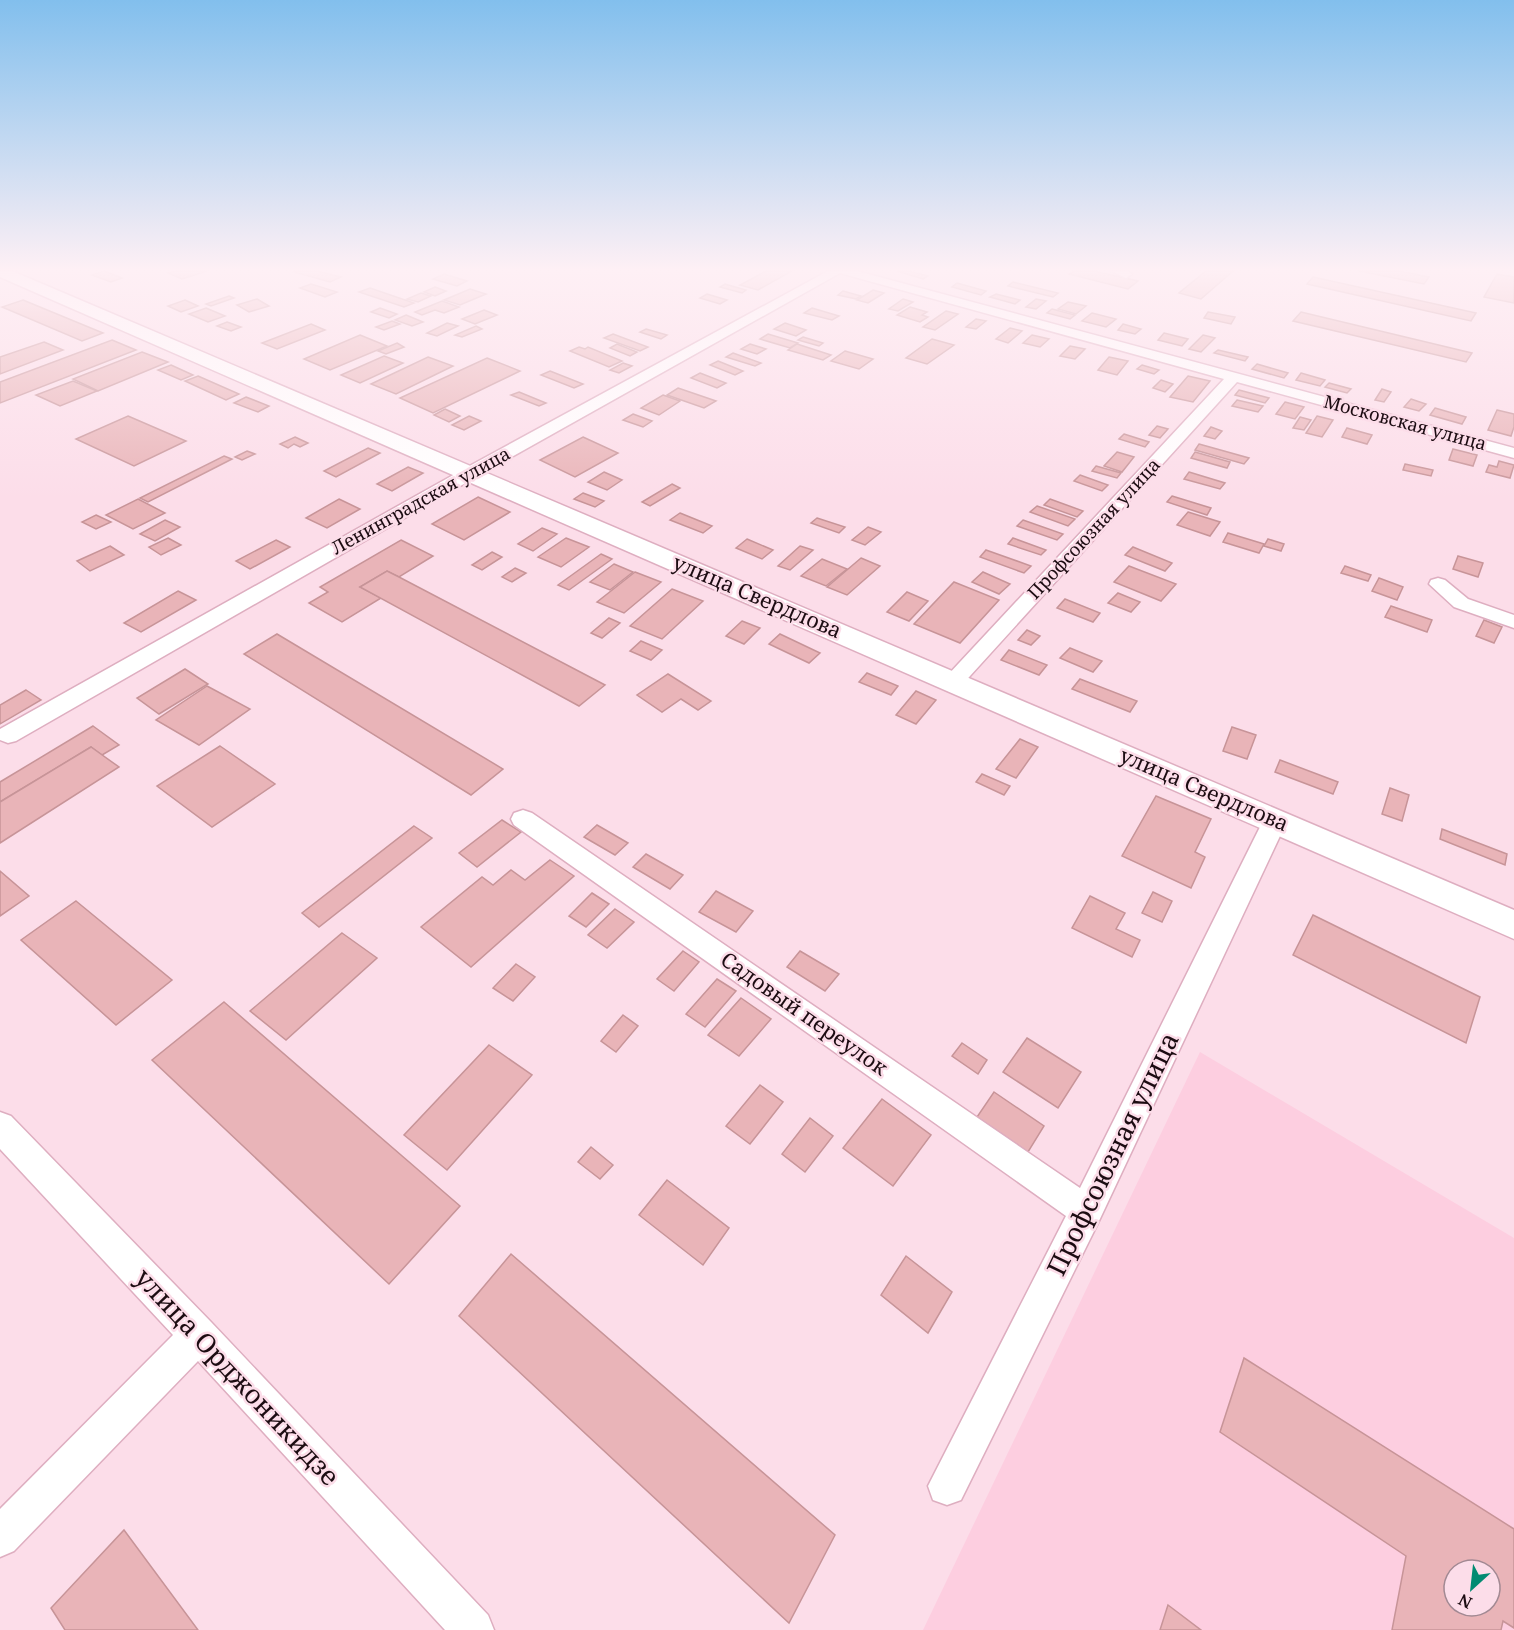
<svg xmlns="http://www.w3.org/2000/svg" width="1514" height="1630" font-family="'Noto Serif',serif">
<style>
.built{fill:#fdcee0;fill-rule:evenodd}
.building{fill:#e9b4b8;stroke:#c79498;stroke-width:1.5;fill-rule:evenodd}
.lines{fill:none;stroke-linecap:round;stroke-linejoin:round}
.minor-casing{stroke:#deaec0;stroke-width:3}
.tertiary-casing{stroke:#deaec0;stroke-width:3}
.minor{fill:#fff;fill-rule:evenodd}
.tertiary{fill:#fff;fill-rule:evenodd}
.labels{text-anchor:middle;stroke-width:5;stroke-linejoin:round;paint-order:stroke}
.far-street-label{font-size:18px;fill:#1c0c12;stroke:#fcdde9}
.street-label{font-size:21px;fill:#1c0c12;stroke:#fcdde9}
.near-street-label{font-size:26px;fill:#1c0c12;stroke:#fcdde9}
</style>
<rect width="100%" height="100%" fill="#fcdde9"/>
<path class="built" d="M1200,1052l314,186v392h-591zM1454,1570h36v36h-36z"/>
<g class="building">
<path d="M104,271l18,7 -11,4 -19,-7z"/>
<path d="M176,271h31l-25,8 -14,-6z"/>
<path d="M297,271h20l24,6 -11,5 -36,-10z"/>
<path d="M766,271h26l-34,19 -18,-5z"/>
<path d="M897,271h12l19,5 -5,3z"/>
<path d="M1074,271h20l44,10 -10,8 -59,-15z"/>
<path d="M1206,271h27l-32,28 -22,-6z"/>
<path d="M1359,271h40l30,6 -5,7z"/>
<path d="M444,274l23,7 -10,5 -24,-7z"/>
<path d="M1497,274l17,3v26l-30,-6z"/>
<path d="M1313,277l163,36 -5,8 -164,-37z"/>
<path d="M1013,282l45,11 -5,4 -45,-11z"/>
<path d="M957,283l29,8 -5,4 -29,-8z"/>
<path d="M311,284l26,8 -12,5 -25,-9z"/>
<path d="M725,284l21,6 -4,3 -22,-6z"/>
<path d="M435,287l11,4 -11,5 -11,-4z"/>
<path d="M370,288l44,15 -10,4 -45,-15z"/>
<path d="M470,289l16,5 -26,11 -16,-5z"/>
<path d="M873,290l11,3 -16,10 -11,-3z"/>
<path d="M843,291l18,5 -5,3 -18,-4z"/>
<path d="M421,293l10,3 -13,6 -11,-3z"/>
<path d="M707,294l20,6 -7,4 -20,-6z"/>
<path d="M996,294l24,6 -5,4 -25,-7z"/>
<path d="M229,296l5,2 -23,8 -5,-2z"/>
<path d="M257,299l12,7 -20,6 -12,-7z"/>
<path d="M903,299l10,3 -15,9 -9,-2z"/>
<path d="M1036,299l10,2 -10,8 -10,-2z"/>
<path d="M23,300l80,33 -21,8 -80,-34z"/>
<path d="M185,300l13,6 -17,6 -13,-6z"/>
<path d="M442,301l17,6 -15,6 -9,-3 -13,5 -7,-3z"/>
<path d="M1068,302l18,4 -10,8 -18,-5z"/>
<path d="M910,307l17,5 -5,3 6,2 -8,5 -23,-7z"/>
<path d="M206,308l19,8 -17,6 -19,-8z"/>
<path d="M380,308l17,6 -8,4 -18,-6z"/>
<path d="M812,308l27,8 -7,4 -28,-7z"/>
<path d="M1052,309l23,6 -5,4 -23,-6z"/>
<path d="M484,310l13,5 -22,9 -13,-5z"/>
<path d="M946,311l12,3 -23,16 -12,-3z"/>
<path d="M1208,312l27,5 -4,7 -27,-6z"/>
<path d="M1301,312l171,41 -6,9 -173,-41z"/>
<path d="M1092,313l24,6 -10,8 -24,-6z"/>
<path d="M406,315l17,7 -11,4 -17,-6z"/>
<path d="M976,319l10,2 -10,8 -10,-2z"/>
<path d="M392,321l8,3 -16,6 -8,-3z"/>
<path d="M227,322l14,5 -10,4 -14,-5z"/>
<path d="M447,323l11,3 -21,10 -10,-3z"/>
<path d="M785,323l21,7 -10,6 -22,-7z"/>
<path d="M311,324l14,6 -48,19 -15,-6z"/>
<path d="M1123,324l18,5 -6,5 -17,-4z"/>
<path d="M476,326l6,3 -20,8 -7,-2z"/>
<path d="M1010,328l12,3 -14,12 -12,-4z"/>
<path d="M646,329l21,6 -6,4 -21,-7z"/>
<path d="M1164,333l24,6 -6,7 -24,-6z"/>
<path d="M613,334l35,13 -8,4 -36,-13z"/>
<path d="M768,334l30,9 -8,5 -30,-9z"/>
<path d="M360,335l27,11 -57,24 -26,-11z"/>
<path d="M1032,335l17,4 -9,8 -17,-4z"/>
<path d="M1203,335l12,3 -14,14 -12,-3z"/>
<path d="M803,337l20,6 -4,3 -21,-6z"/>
<path d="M932,339l22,6 -27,19 -21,-6z"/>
<path d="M112,340l24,10 -136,53v-21z"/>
<path d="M44,342l19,8 -63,24v-17z"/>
<path d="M397,343l7,4 -18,7 -8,-3z"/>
<path d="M617,344l20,8 -7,4 -20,-8z"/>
<path d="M750,344l16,5 -9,5 -16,-5z"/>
<path d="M797,344l34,11 -8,5 -35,-10z"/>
<path d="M1070,346l15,3 -10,10 -15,-3z"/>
<path d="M579,347l6,2 3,-2 34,14 -13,6 -39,-16z"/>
<path d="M1218,350l30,7 -3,4 -31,-8z"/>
<path d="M845,351l28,8 -14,10 -28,-8z"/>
<path d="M142,352l26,10 -70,29 -25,-12z"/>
<path d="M733,353l28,10 -6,3 -29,-9z"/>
<path d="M384,356l19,7 -43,20 -19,-8z"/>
<path d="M428,357l25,9 -57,28 -25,-10z"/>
<path d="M1109,357l19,4 -11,14 -19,-5z"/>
<path d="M487,358l33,13 -87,42 -33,-15z"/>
<path d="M718,361l25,10 -8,4 -25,-10z"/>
<path d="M623,363l9,3 -13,7 -9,-3z"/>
<path d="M1257,364l31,9 -4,5 -32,-9z"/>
<path d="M171,365l22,10 -12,5 -23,-10z"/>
<path d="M1142,365l17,5 -5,4 -17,-5z"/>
<path d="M550,371l33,13 -9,4 -33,-13z"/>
<path d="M700,373l26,10 -9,5 -26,-10z"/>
<path d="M1301,373l24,7 -5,6 -24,-6z"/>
<path d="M198,376l41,18 -13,6 -41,-19z"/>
<path d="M1188,376l22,5 -17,21 -23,-5z"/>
<path d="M1161,380l12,4 -8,8 -12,-4z"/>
<path d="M73,381l24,10 -37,15 -24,-11z"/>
<path d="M1329,383l22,6 -4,4 -22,-6z"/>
<path d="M678,388l38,13 -12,7 -37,-13z"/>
<path d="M1382,389l9,3 -7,10 -9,-2z"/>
<path d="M1239,390l30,8 -4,5 -30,-8z"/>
<path d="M519,392l27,11 -7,3 -28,-11z"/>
<path d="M663,395l17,6 -21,14 -18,-7z"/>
<path d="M246,397l23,9 -11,6 -24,-9z"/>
<path d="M1411,399l15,5 -7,7 -15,-4z"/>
<path d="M1237,400l26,6 -5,6 -26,-6z"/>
<path d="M1285,402l19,5 -9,12 -19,-5z"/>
<path d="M1435,408l31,9 -4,7 -32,-9z"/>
<path d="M445,409l15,7 -11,6 -15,-7z"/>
<path d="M1497,410l17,4v13l-3,9 -23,-6z"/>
<path d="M633,414l19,7 -9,6 -20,-7z"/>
<path d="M128,416l58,25 -52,25 -58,-27z"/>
<path d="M469,416l12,5 -17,9 -12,-5z"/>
<path d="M1317,416l16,4 -11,17 -16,-4z"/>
<path d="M1300,417l11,3 -7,10 -11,-2z"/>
<path d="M1157,426l11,3 -8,9 -11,-3z"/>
<path d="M1211,427l11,4 -7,8 -11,-3z"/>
<path d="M1347,428l25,7 -5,9 -25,-7z"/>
<path d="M1124,434l25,8 -4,5 -26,-8z"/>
<path d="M295,437l13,6 -8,4 -6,-3 -6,4 -8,-4z"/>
<path d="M583,437l35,16 -43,24 -35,-17z"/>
<path d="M1199,444l50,14 -5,6 -49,-14z"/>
<path d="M368,448l12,5 -44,24 -12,-6z"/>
<path d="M1453,449l24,6 -4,11 -24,-6z"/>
<path d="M247,451l8,3 -13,6 -7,-3z"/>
<path d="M1117,452l17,5 -12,15 -18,-6z"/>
<path d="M1195,452l35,10 -3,6 -36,-10z"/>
<path d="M224,456l8,3 -84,43 -8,-4z"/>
<path d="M1499,461l15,4 -4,13 -24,-6 3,-7 8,2z"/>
<path d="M1405,464l28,6 -2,6 -28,-6z"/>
<path d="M1096,466l25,7 -4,5 -25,-7z"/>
<path d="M408,467l15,6 -31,18 -15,-7z"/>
<path d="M604,472l18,8 -15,10 -19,-8z"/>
<path d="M1189,472l36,11 -5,6 -36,-10z"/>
<path d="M1080,475l28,10 -6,6 -28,-10z"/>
<path d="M672,484l8,4 -30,18 -8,-4z"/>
<path d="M583,493l21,8 -9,6 -21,-8z"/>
<path d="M1172,496l39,12 -4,7 -40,-13z"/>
<path d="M478,497l32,15 -46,28 -32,-16z"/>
<path d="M138,499l27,14 -32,16 -27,-14z"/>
<path d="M339,499l21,10 -33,19 -21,-10z"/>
<path d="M1050,499l33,12 -6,6 -33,-12z"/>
<path d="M1037,506l38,13 -7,7 -38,-14z"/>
<path d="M1188,512l32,10 -10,14 -33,-11z"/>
<path d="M680,513l32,13 -9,7 -33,-13z"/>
<path d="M96,515l15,7 -15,7 -14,-7z"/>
<path d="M817,518l28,9 -6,6 -28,-10z"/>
<path d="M165,520l15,7 -25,14 -15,-7z"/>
<path d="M1023,520l40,14 -6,6 -40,-14z"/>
<path d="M868,527l13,5 -16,13 -13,-5z"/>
<path d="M542,528l15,6 -24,17 -15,-7z"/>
<path d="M1228,533l36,11 -5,9 -36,-11z"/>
<path d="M168,538l13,7 -20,10 -12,-8z"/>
<path d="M566,538l23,9 -28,20 -23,-10z"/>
<path d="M1013,538l33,12 -5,5 -33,-11z"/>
<path d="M747,539l26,11 -11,9 -26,-11z"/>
<path d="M1268,539l16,5 -3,7 -17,-5z"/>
<path d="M276,540l14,7 -40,22 -14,-8z"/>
<path d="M401,540l32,16 -34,21 -12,-6 -27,16 21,11 -39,24 -33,-19 19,-11 -8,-5z"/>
<path d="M110,546l14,9 -34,16 -13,-10z"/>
<path d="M800,546l13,4 -23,20 -12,-4z"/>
<path d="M1133,547l39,16 -7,8 -40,-16z"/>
<path d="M986,550l45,16 -7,7 -44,-16z"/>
<path d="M492,552l10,5 -20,13 -10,-5z"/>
<path d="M601,554l11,5 -43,31 -11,-5z"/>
<path d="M1458,556l25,7 -5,14 -25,-8z"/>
<path d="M861,558l19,8 -33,29 -20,-8z"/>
<path d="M822,559l25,10 -21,17 -25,-10z"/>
<path d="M614,564l19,8 -23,18 -20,-8z"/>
<path d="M1129,566l47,18 -15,17 -47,-19z"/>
<path d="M1345,566l26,9 -3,6 -27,-8z"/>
<path d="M515,568l11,5 -14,9 -10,-5z"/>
<path d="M387,571l12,6 206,108 -26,21 -219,-119z"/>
<path d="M635,572l26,10 -37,31 -27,-11z"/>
<path d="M983,572l27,12 -11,10 -27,-12z"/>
<path d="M1379,578l24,9 -6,13 -25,-9z"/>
<path d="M954,582l45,18 -39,43 -46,-19z"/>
<path d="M672,589l31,12 -41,38 -32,-13z"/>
<path d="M178,591l18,9 -55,32 -17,-9z"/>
<path d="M907,592l21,9 -19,20 -22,-9z"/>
<path d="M1118,593l22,9 -9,10 -23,-9z"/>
<path d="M1065,599l35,14 -7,9 -36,-14z"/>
<path d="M1391,606l41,14 -5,12 -42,-15z"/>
<path d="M609,618l11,5 -18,15 -11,-5z"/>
<path d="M1484,620l18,7 -8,16 -18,-7z"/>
<path d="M742,621l18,7 -16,16 -18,-8z"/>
<path d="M1027,630l13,6 -9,9 -13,-5z"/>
<path d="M277,634l226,135 -32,26 -227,-141z"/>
<path d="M780,634l40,19 -11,10 -40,-19z"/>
<path d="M641,641l21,9 -11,10 -21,-9z"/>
<path d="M1070,648l32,13 -9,11 -33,-14z"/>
<path d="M1009,650l38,15 -8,10 -38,-15z"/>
<path d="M185,669l23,15 -49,30 -22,-16z"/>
<path d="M867,673l31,13 -7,9 -32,-13z"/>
<path d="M668,674l43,27 -13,9 -17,-11 -19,13 -25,-17z"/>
<path d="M1080,679l57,22 -7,11 -58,-23z"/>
<path d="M207,686l43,23 -51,36 -43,-25z"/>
<path d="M26,690l15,10 -41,24v-19z"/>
<path d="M916,691l20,9 -20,24 -20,-9z"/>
<path d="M93,726l26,19 -17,10 -11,-8 -91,55v-20z"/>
<path d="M1232,727l24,8 -9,24 -24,-8z"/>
<path d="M1020,739l18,8 -22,31 -20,-9z"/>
<path d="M220,746l55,38 -63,43 -55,-41z"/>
<path d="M91,747l28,20 -119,76v-41z"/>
<path d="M1280,760l58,22 -5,12 -58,-22z"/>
<path d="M982,774l28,12 -6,9 -28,-13z"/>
<path d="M1390,788l19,7 -7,26 -20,-7z"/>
<path d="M1156,796l55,23 -16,33 10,5 -14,31 -69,-32z"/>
<path d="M502,820l19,12 -44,35 -18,-14z"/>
<path d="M597,825l31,18 -13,12 -31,-18z"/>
<path d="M414,826l18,12 -113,89 -17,-14z"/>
<path d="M1442,829l65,25 -2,11 -65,-26z"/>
<path d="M646,854l37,21 -13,14 -37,-22z"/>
<path d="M550,860l24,16 -103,91 -50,-40 61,-50 11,8 18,-15 14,10z"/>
<path d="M0,871l29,25 -29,20z"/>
<path d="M716,891l37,20 -17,21 -37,-20z"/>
<path d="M1153,892l19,9 -10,21 -20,-9z"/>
<path d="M592,893l17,11 -23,23 -17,-11z"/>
<path d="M1090,896l35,17 -9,16 24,11 -8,17 -60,-29z"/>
<path d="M76,901l96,79 -56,45 -95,-85z"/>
<path d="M615,909l19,13 -27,26 -19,-13z"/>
<path d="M1313,915l167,82 -14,46 -173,-88z"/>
<path d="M342,933l35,25 -91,82 -36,-29z"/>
<path d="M683,951l16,11 -25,29 -17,-12z"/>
<path d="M800,951l39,23 -14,17 -38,-24z"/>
<path d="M516,964l19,13 -22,24 -20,-13z"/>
<path d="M717,979l19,12 -31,36 -19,-13z"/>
<path d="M741,998l30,21 -32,37 -31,-21z"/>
<path d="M224,1002l236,204 -71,78 -237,-224z"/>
<path d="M623,1015l15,11 -22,26 -15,-11z"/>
<path d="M1027,1038l54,34 -23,36 -55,-36z"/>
<path d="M962,1043l25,17 -9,14 -26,-18z"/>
<path d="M489,1045l43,30 -85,95 -43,-35z"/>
<path d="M760,1085l23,17 -33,42 -24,-18z"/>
<path d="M994,1092l50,34 -16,26 -51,-35z"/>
<path d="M882,1099l49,36 -38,51 -50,-38z"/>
<path d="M810,1118l23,18 -28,36 -23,-18z"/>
<path d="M591,1147l22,18 -13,14 -22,-17z"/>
<path d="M667,1180l62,48 -26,37 -64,-50z"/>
<path d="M511,1254l324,281 -46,88 -330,-307z"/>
<path d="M906,1256l46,36 -24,41 -47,-38z"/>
<path d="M1244,1358l270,171v99l-11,-7 -2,9h-109l14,-74 -186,-124zM1454,1570h36v36h-36z"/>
<path d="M124,1530l74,100h-133l-14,-22z"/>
<path d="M1168,1605l33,25h-41z"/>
</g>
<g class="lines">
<g class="minor-casing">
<g id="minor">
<path d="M828,271h29l657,177v10l-277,-76 -277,305 -7,2 -7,-2 -4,-5 4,-5 278,-298 -384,-106 -364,204 -460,264 -8,2 -8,-3v-11l464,-260z"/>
<path d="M1111,271h17l4,3 -6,4z"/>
<path d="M1438,578l7,2 23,19 46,16v13l-60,-21 -25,-23 2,-4z"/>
<path d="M523,810l9,3 548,375 183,-367 3,-6 9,-3 9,3 3,6 -189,402 -137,277 -14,5 -14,-5 -5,-14 138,-270 -552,-391 -3,-6 3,-6z"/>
<path d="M0,1112l11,4 200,206 277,293 6,15h-49l-247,-269 -184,190 -14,6v-48l173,-174 -173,-186z"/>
</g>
</g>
<g class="tertiary-casing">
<path id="tertiary" d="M0,271h12l1502,639v29l-1514,-662z"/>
</g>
<use href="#minor" class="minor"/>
<use href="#tertiary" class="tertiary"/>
</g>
<linearGradient id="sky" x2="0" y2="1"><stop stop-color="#82bfed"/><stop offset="0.54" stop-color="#fef0f5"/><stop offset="1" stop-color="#fef0f5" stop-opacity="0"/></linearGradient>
<rect width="1514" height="499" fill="url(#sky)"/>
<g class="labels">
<g class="far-street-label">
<text transform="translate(1405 423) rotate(15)" y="6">Московская улица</text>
<text transform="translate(421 501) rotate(-29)" y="6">Ленинградская улица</text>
<text transform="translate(1094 529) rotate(-47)" y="6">Профсоюзная улица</text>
</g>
<g class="street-label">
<text transform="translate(757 597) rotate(23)" y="7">улица Свердлова</text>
<text transform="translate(1204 790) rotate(23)" y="7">улица Свердлова</text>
<text transform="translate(804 1014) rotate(35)" y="7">Садовый переулок</text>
</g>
<g class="near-street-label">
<text transform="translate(1113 1154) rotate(-64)" y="9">Профсоюзная улица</text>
<text transform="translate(237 1377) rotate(47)" y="9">улица Орджоникидзе</text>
</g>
</g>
<g transform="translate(1472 1588) rotate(207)"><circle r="28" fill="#fcdde9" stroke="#a28993" stroke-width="1.5"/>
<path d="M0-4.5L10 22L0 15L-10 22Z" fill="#028b72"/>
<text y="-9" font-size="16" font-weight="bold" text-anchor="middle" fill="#1c0c12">N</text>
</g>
</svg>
